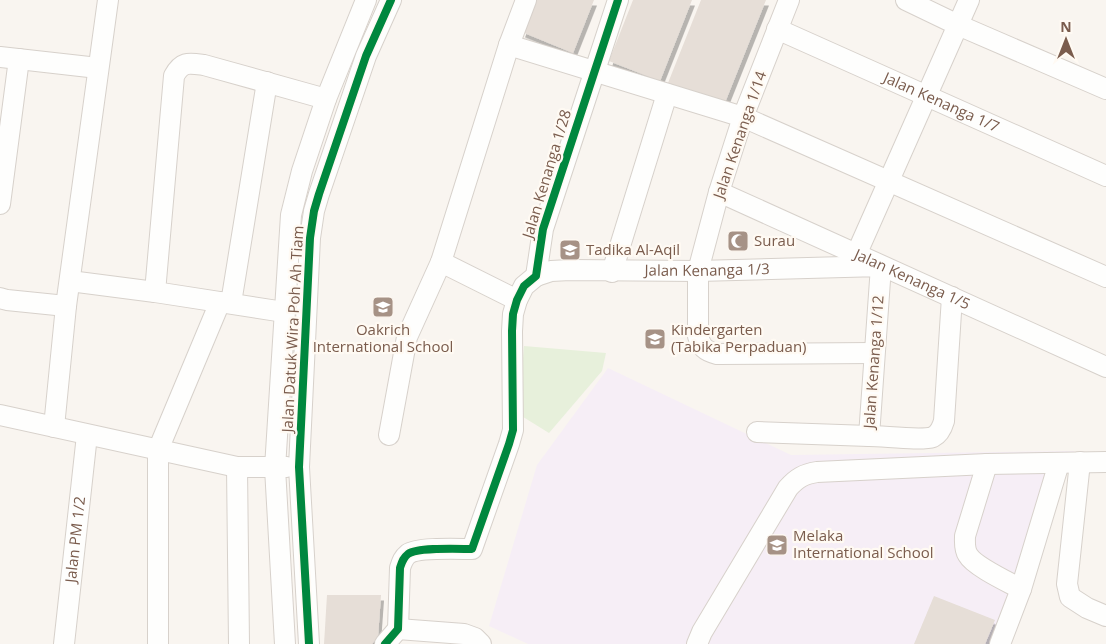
<svg xmlns="http://www.w3.org/2000/svg" width="1106" height="644" font-family="'Open Sans',sans-serif">
<style>
.education{fill:#f6eef6}
.green{fill:#e7f0db}
.building{fill:#e6ded7;filter:url(#shadow)}
.lines{fill:none;stroke-linecap:round;stroke-linejoin:round}
.minor-casing{stroke:#d7d1cb;stroke-width:22}
.minor{stroke:#fefefd;stroke-width:20}
.cycleway-casing{stroke:#fffaf3;stroke-width:11}
.cycleway{stroke:#00873e;stroke-width:8}
.labels{text-anchor:middle;stroke-width:4.5;stroke-linejoin:round;paint-order:stroke}
.street-label{font-size:15px;fill:#7a5c4d;stroke:#fffaf3}
.poi-label{font-size:15px;fill:#7a5c4d;stroke:#fffaf3;text-anchor:start}
</style>
<defs>
<filter id="shadow"><feDropShadow dx="3" dy="5.5" stdDeviation="0" flood-color="#0004"/></filter>
</defs>
<rect width="100%" height="100%" fill="#f9f5f0"/>
<path class="education" d="M608,368l183,87 283,-4 -68,193h-478l-39,-18 48,-161z"/>
<path class="green" d="M524,346l82,7 -4,18 -53,62 -29,-18 -1,-9z"/>
<g class="building">
<path d="M535,0h59l-21,53 -51,-21z"/>
<path d="M633,0h59l-32,81 -51,-20z"/>
<path d="M701,0h65l-42,105 -56,-22z"/>
<path d="M327,595h54l-3,42 -6,7h-48z"/>
<path d="M934,596l61,24 -10,24h-71z"/>
</g>
<g class="lines">
<g class="minor-casing">
<g id="minor">
<path d="M789,0l-46,117 -24,75 -21,79v65c3,11 7,15 19,18l157,-1"/>
<path d="M906,0l52,25 148,64"/>
<path id="s1" d="M777,29l329,147"/>
<path d="M509,45l234,72 363,160"/>
<path d="M0,57l98,11"/>
<path id="s2" d="M719,192l387,175"/>
<path d="M0,204l19,-145"/>
<path d="M856,255l113,-255"/>
<path d="M612,272l55,-178"/>
<path id="s3" d="M536,276l15,-5 19,-1 128,1 183,-5 -12,170 -112,-4"/>
<path d="M70,281l85,11 129,20"/>
<path d="M155,292l19,-216c8,-15 15,-13 30,-11l122,34"/>
<path d="M0,298l7,2 59,6"/>
<path d="M517,300l-76,-38 68,-217 17,-45"/>
<path d="M231,303l36,-221"/>
<path d="M0,415l237,52h50"/>
<path d="M54,427l12,-121 42,-306"/>
<path d="M389,435l18,-98 34,-75"/>
<path d="M869,436c15,0 52,5 64,1 6,-3 9,-9 11,-16l8,-124"/>
<path d="M1080,462l-13,122 3,13 17,11 19,8"/>
<path d="M987,464l-22,72c0,6 -1,13 3,19 6,11 40,27 53,34"/>
<path d="M237,467l2,177"/>
<path d="M398,629l66,5 11,4 6,6"/>
<path id="s4" d="M64,644l23,-209"/>
<path d="M158,644v-194l62,-148"/>
<path d="M285,644l-10,-176 16,-253 11,-44 24,-72 40,-99"/>
<path d="M309,644l-10,-177 11,-229 4,-27 5,-17 47,-138 25,-56"/>
<path d="M385,644l13,-15 2,-61c2,-6 3,-10 8,-14 10,-7 51,-5 64,-5l37,-105 4,-14 -1,-99 1,-17 4,-14 7,-14 12,-10 7,-47 75,-229"/>
<path d="M697,644l5,-12 86,-144c9,-10 16,-14 29,-16l170,-8 119,-2"/>
<path d="M1000,644l21,-55 38,-126"/>
</g>
</g>
<use href="#minor" class="minor"/>
<g class="cycleway-casing">
<g id="cycleway">
<path d="M309,644l-10,-177 11,-229 4,-27 5,-17 47,-138 25,-56"/>
<path d="M385,644l13,-15 2,-61c2,-6 3,-10 8,-14 10,-7 51,-5 64,-5l37,-105 4,-14 -1,-99 1,-17 4,-14 7,-14 12,-10 7,-47 75,-229"/>
</g>
</g>
<use href="#cycleway" class="cycleway"/>
</g>
<defs>
<g id="mosque-square" transform="scale(1.125)"><rect x="-9" y="-9" width="18" height="18" rx="4" fill="#a69286" stroke="#fffaf3"/><path d="M3.5-4.9A6 6 0 1 0 3.5 4.9A5 5 0 1 1 3.5-4.9Z" fill="#fff"/></g>
<g id="school-square" transform="scale(1.125)"><rect x="-9" y="-9" width="18" height="18" rx="4" fill="#a69286" stroke="#fffaf3"/><path d="M0-5L7-2L0 1L-7-2ZM-4 1L0 2.5L4 1V4Q0 6-4 4Z" fill="#fff"/></g>
</defs>
<g fill-rule="evenodd">
<use href="#mosque-square" x="738" y="241"/>
<use href="#school-square" x="570" y="250"/>
<use href="#school-square" x="383" y="307"/>
<use href="#school-square" x="655" y="339"/>
<use href="#school-square" x="777" y="545"/>
</g>
<g class="labels">
<g class="street-label">
<text dy="5" stroke="none"><textPath href="#s1" startOffset="180">Jalan Kenanga 1/7</textPath></text>
<text transform="translate(740 135) rotate(-71)" y="5">Jalan Kenanga 1/14</text>
<text transform="translate(547 174) rotate(-73)" y="5">Jalan Kenanga 1/28</text>
<text dy="5" stroke="none"><textPath href="#s3" startOffset="172">Jalan Kenanga 1/3</textPath></text>
<text dy="5" stroke="none"><textPath href="#s2" startOffset="212">Jalan Kenanga 1/5</textPath></text>
<text transform="translate(293 329) rotate(-87)" y="5">Jalan Datuk Wira Poh Ah Tiam</text>
<text transform="translate(874 362) rotate(-86)" y="5">Jalan Kenanga 1/12</text>
<text dy="5" stroke="none"><textPath href="#s4" startOffset="105">Jalan PM 1/2</textPath></text>
</g>
<g class="poi-label">
<text x="754" y="246">Surau</text>
<text x="586" y="255">Tadika Al-Aqil</text>
<text x="383" y="335" text-anchor="middle">Oakrich<tspan x="383" dy="17">International School</tspan></text>
<text x="671" y="335">Kindergarten<tspan x="671" dy="17">(Tabika Perpaduan)</tspan></text>
<text x="793" y="541">Melaka<tspan x="793" dy="17">International School</tspan></text>
</g>
</g>
<g transform="translate(1066 40)" stroke="#fffaf3" stroke-width="4" paint-order="stroke">
<path d="M0-4L9 19L0 12L-9 19Z" fill="#7a5c4d"/>
<text y="-8" font-size="14" font-weight="bold" text-anchor="middle" fill="#7a5c4d">N</text>
</g>
</svg>
